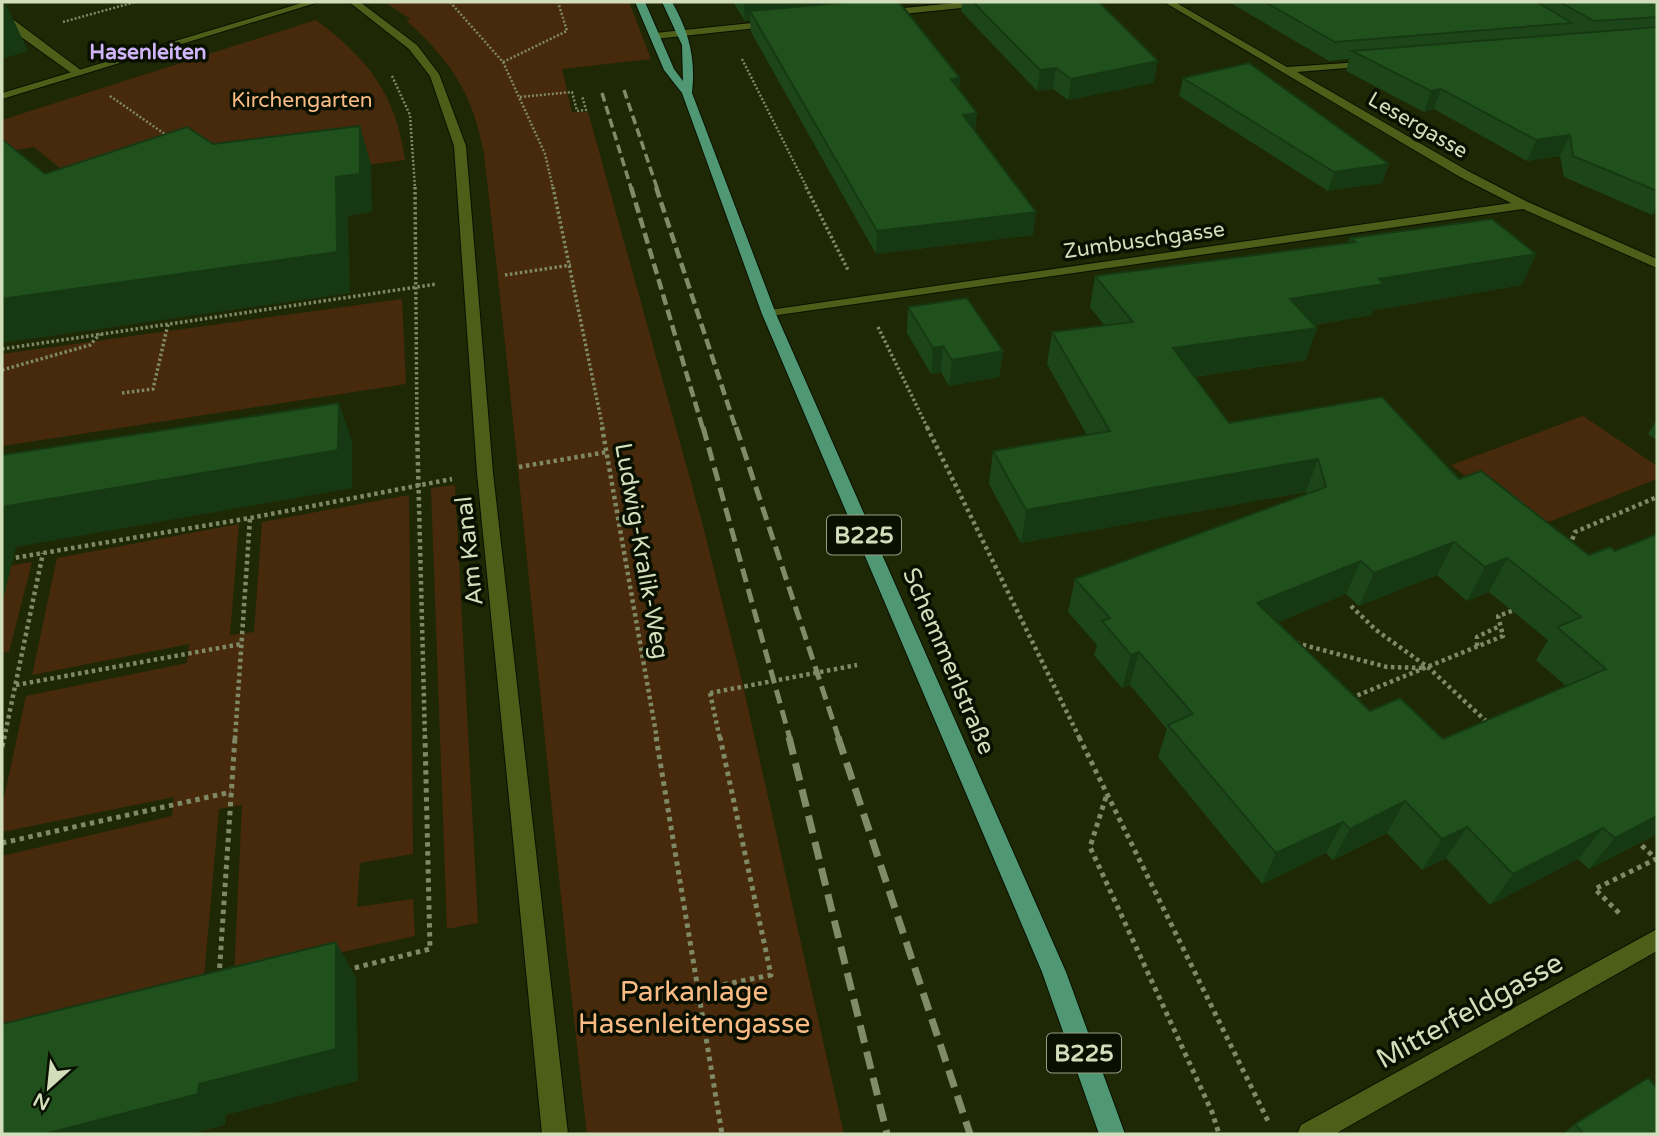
<svg xmlns="http://www.w3.org/2000/svg" width="1659" height="1136" font-family="'Varela Round',sans-serif">
<style>
.green{fill:#472a0b}
.lines{fill:none;stroke-linecap:round;stroke-linejoin:round}
.lane-casing{stroke:#0a1000;stroke-width:2}
.street-casing{stroke:#0a1000;stroke-width:2}
.secondary-casing{stroke:#0a1000;stroke-width:2}
.primary-casing{stroke:#0a1000;stroke-width:2}
.path-far3{stroke:#7f8966;stroke-width:2.5;stroke-dasharray:2 2;stroke-linecap:butt}
.path-far2{stroke:#7f8966;stroke-width:3.5;stroke-dasharray:2.5 2.5;stroke-linecap:butt}
.path-far1{stroke:#7f8966;stroke-width:4.5;stroke-dasharray:3.5 3.5;stroke-linecap:butt}
.path{stroke:#7f8966;stroke-width:5;stroke-dasharray:4.5 4.5;stroke-linecap:butt}
.lane{fill:#4d5e18;fill-rule:evenodd}
.street{fill:#4d5e18;fill-rule:evenodd}
.secondary{fill:#4d5e18;fill-rule:evenodd}
.primary{fill:#4f9873;fill-rule:evenodd}
.rail-far3{stroke:#808b67;stroke-width:3.5;stroke-dasharray:9 4.5;stroke-linecap:butt}
.rail-far2{stroke:#808b67;stroke-width:4.5;stroke-dasharray:11 5;stroke-linecap:butt}
.rail-far1{stroke:#808b67;stroke-width:5;stroke-dasharray:14 7;stroke-linecap:butt}
.rail{stroke:#808b67;stroke-width:7;stroke-dasharray:18 9;stroke-linecap:butt}
.path-bridge{stroke:#7f8966;stroke-width:4.5;stroke-dasharray:3.5 3.5;stroke-linecap:butt}
.wall{fill:#1c4619;fill-rule:evenodd}
.shaded-wall{fill:#163914}
.building{fill:#20511d;stroke:#163914;stroke-width:2;fill-rule:evenodd}
.labels{text-anchor:middle;stroke-width:7;stroke-linejoin:round;paint-order:stroke}
.far-neighbourhood-label{font-size:21px;font-weight:bold;fill:#d0b5fa;stroke:#0a1000}
.far-park-label{font-size:21px;fill:#f9bb83;stroke:#0a1000}
.far-street-label{font-size:21px;fill:#d2debb;stroke:#0a1000}
.shield{fill:#0a1000;stroke:#96a083;stroke-width:2}
.shield-label{font-size:23px;font-weight:bold;fill:#d2debb}
.street-label{font-size:24px;fill:#d2debb;stroke:#0a1000}
.near-park-label{font-size:28px;fill:#f9bb83;stroke:#0a1000}
.near-street-label{font-size:28px;fill:#d2debb;stroke:#0a1000}
</style>
<rect width="100%" height="100%" fill="#1f2804"/>
<g class="green">
<path d="M385,2h244l22,57 -89,10 10,43h16l114,410 39,155 103,457h-257c-38,-326 -65,-654 -103,-980 -11,-60 -32,-92 -77,-133l3,-2z"/>
<path d="M316,20c52,39 80,74 89,140l-305,40 -66,-53 -23,4 -9,-8v-23z"/>
<path d="M402,299l4,85 -404,62v-92z"/>
<path d="M1583,416l74,50v13l-124,49 -82,-63z"/>
<path d="M455,485l23,438 -31,6 -16,-441z"/>
<path d="M409,495l4,359 -53,9 -3,44 56,-8 2,37 -181,40 8,-171 -23,4 -16,180 -201,44v-177l170,-40 2,-19 -172,35v-25l24,-111 161,-33 2,-19 -157,31 25,-117 182,-34 -9,111 24,-3 8,-110z"/>
<path d="M32,562l-23,90 -7,1v-86z"/>
</g>
<g class="lines">
<g class="lane-casing">
<path id="lane" d="M2,11l80,60v4h-8l-57,-41 -15,-15z"/>
</g>
<g class="street-casing">
<g id="street">
<path d="M349,2h11l57,43 22,29 27,72 27,327 75,661h-26l-65,-661 -23,-327 -24,-70 -21,-27z"/>
<path d="M966,2h30l-5,3 -108,11 -5,-3 5,-3z"/>
<path d="M1164,2h11l112,65 88,-6v4l-4,1 -74,6 171,99 60,31 129,57v9l-134,-59 -759,108v-6l5,-1 742,-107 -51,-26z"/>
<path d="M772,21l5,3 -2,2 -120,13 -5,-3 5,-3z"/>
<path d="M1657,929v22l-322,183h-38l4,-9z"/>
</g>
</g>
<g class="secondary-casing">
<path id="secondary" d="M305,2h14l-317,97v-6z"/>
</g>
<g class="primary-casing">
<path id="primary" d="M635,2h10l29,67 9,12 -1,-36 -20,-43h10c17,30 24,56 20,91l84,221 290,658 59,162h-26l-57,-162 -280,-658 -80,-221 -18,-23z"/>
</g>
<g class="path-far3">
<path d="M450,2l53,60 42,92 8,34"/>
<path d="M63,22l72,-20"/>
<path d="M742,59l65,129"/>
<path d="M503,62l64,-31 -9,-29"/>
<path d="M392,76l18,39 5,73"/>
<path d="M110,96l59,41"/>
<path d="M520,97l52,-5 5,19 9,-1 -4,-14"/>
</g>
<g class="path-far2">
<path d="M415,187l2,242"/>
<path d="M553,187l50,242"/>
<path d="M806,187l42,83"/>
<path d="M505,275l66,-10"/>
<path d="M878,327l50,102"/>
<path d="M2,349l435,-65"/>
<path d="M2,370l88,-25 10,-11"/>
<path d="M122,393l31,-4 15,-65"/>
</g>
<g class="path-far1">
<path d="M417,427l8,312"/>
<path d="M602,427l55,312"/>
<path d="M927,427l153,312"/>
<path d="M519,467l88,-15"/>
<path d="M1570,546l5,-14 82,-35"/>
<path d="M2,560l248,-42 202,-39"/>
<path d="M1351,606l25,24 53,38 59,55"/>
<path d="M1296,643l91,24 37,1"/>
<path d="M1477,646v-9l23,-11"/>
<path d="M16,685l225,-41"/>
<path d="M710,693l10,46"/>
<path d="M1351,698l152,-62 -5,-20 19,-7"/>
<path d="M4,739l39,-186"/>
<path d="M235,739l15,-221"/>
</g>
<g class="path">
<path d="M656,737l66,397"/>
<path d="M1079,737l189,384"/>
<path d="M2,747l2,-10"/>
<path d="M1106,797l-16,50 122,265 7,22"/>
<path d="M2,843l229,-51"/>
<path d="M1619,913l-24,-24 61,-30 -20,-19"/>
<path d="M346,970l84,-21 -5,-212"/>
<path d="M219,977l16,-240"/>
<path d="M697,990l74,-15 -51,-238"/>
</g>
<use href="#lane" class="lane"/>
<use href="#street" class="street"/>
<use href="#secondary" class="secondary"/>
<use href="#primary" class="primary"/>
<g class="rail-far3">
<path d="M624,90l33,98"/>
<path d="M602,93l29,95"/>
</g>
<g class="rail-far2">
<path d="M631,187l72,242"/>
<path d="M656,187l80,242"/>
</g>
<g class="rail-far1">
<path d="M703,427l87,312"/>
<path d="M736,427l103,312"/>
</g>
<g class="rail">
<path d="M789,737l98,397"/>
<path d="M838,737l132,397"/>
</g>
<path class="path-bridge" d="M710,693l147,-28"/>
</g>
<g class="wall">
<path d="M733,2h166l61,76 -1,12 17,42 57,103 -157,19 -125,-222 -1,-11h-5z"/>
<path d="M962,2h137l59,59 -5,22 -85,17 -15,-11 -16,2 -76,-80z"/>
<path d="M1229,2h428v211l-5,2 -88,-38 -4,-21 -33,5 -93,-52 -10,3 -78,-41 3,-12 -20,2z"/>
<path d="M1183,78l206,86 -7,19 -54,8 -149,-95z"/>
<path d="M1350,238l186,16 -14,31 -148,25 -2,5 -58,10 -8,35 -112,17 35,46 230,56 130,76 26,-4 42,-17v300l-68,35 -11,-10 -88,46 -44,-47 -24,12 -35,-37 -54,27 -7,-7 -64,31 -104,-127 9,-28 -37,-44 -8,3 -28,-33 3,-10 -29,-33 7,-33 231,-85v-2l-285,51 -32,-59 4,-33 94,-16 -40,-71 5,-32 52,-7 -14,-18 5,-31 253,-33zM1437,575l30,26 22,-9 59,48 -12,20 30,26 -123,53 -73,-28 -92,-89 68,-28 13,12z"/>
<path d="M908,307l95,44 -4,26 -50,9 -8,-14 -10,2 -24,-41z"/>
<path d="M1657,419v21l-9,-6z"/>
<path d="M1575,1124l82,10h-94z"/>
</g>
<g class="shaded-wall">
<path d="M744,2h143l-137,9v10h-5z"/>
<path d="M6,4l22,47 -26,8v-53z"/>
<path d="M1158,61l-5,22 -85,17 3,-21z"/>
<path d="M1056,68l-3,21 -16,2 3,-21z"/>
<path d="M960,78l-2,22 -7,-21z"/>
<path d="M1441,89l-7,20 -10,3 7,-21z"/>
<path d="M977,113l-2,22 -12,-20z"/>
<path d="M360,126l11,38 1,48 -24,4 2,77 -348,50v-44l334,-122z"/>
<path d="M1570,135l-10,21 -33,5 9,-21z"/>
<path d="M1389,164l-7,19 -54,8 6,-19z"/>
<path d="M1657,205v8l-5,2z"/>
<path d="M1036,212l-3,23 -157,19 1,-23z"/>
<path d="M1536,254l-14,31 -148,25 -2,5 -92,15 10,-31 89,-20z"/>
<path d="M1317,328l-11,32 -141,21 8,-33z"/>
<path d="M943,346l-2,26 -10,2 2,-26z"/>
<path d="M1003,351l-4,26 -50,9 3,-26z"/>
<path d="M339,403l13,38v47l-336,59 -14,57v-97z"/>
<path d="M1318,459l-12,33 -285,51 5,-33z"/>
<path d="M1454,542l-17,33 -78,31 15,-33z"/>
<path d="M1507,558l-18,34 -22,9 18,-34z"/>
<path d="M1361,561l-15,33 -101,42 12,-33z"/>
<path d="M1139,652l-9,33 -8,3 9,-33z"/>
<path d="M1405,801l-18,32 -54,27 17,-31z"/>
<path d="M1657,816v18l-68,35 26,-31z"/>
<path d="M1343,822l-17,31 -64,31 14,-31z"/>
<path d="M1467,827l-21,31 -24,12 20,-31z"/>
<path d="M1603,828l-25,31 -88,46 23,-31z"/>
<path d="M336,942l20,35 2,104 -132,34 -1,10 -34,9h-146l154,-50z"/>
</g>
<g class="building">
<path d="M849,2h50l61,76 -9,1 26,34 -14,2 73,97 -159,19 -127,-220z"/>
<path d="M973,2h126l59,59 -87,18 -15,-11 -16,2z"/>
<path d="M1265,2h272l35,21 -237,19z"/>
<path d="M1560,2h97v15l-63,4z"/>
<path d="M1657,27v164l-84,-35 -3,-21 -34,5 -95,-51 -10,2 -79,-40z"/>
<path d="M1249,63l140,101 -55,8 -151,-94z"/>
<path d="M360,126v48l-24,3 1,75 -335,47v-160l43,35 142,-47 26,17z"/>
<path d="M1492,219l44,35 -157,25 5,5 -94,15 27,29 -144,20 56,75 153,-26 77,82 22,-8 108,84 21,-8 5,4 42,-17v282l-42,22 -12,-10 -90,46 -46,-47 -25,12 -37,-38 -55,28 -7,-7 -67,31 -108,-128 25,-11 -54,-62 -8,3 -29,-34 8,-3 -35,-39 251,-92 -8,-28 -292,51 -33,-59 117,-20 -58,-99 81,-10 -38,-46 260,-34 -5,-4zM1454,542l31,25 22,-9 74,59 -24,10 49,42 -163,70 -43,-41 -30,13 -113,-108 104,-42 13,12z"/>
<path d="M967,298l36,53 -51,9 -9,-14 -10,2 -25,-41z"/>
<path d="M339,403l-1,47 -336,57v-52z"/>
<path d="M336,942v107l-137,35 -1,10 -153,40h-43v-110z"/>
<path d="M1648,1078l9,10v46h-73l-9,-10z"/>
</g>
<g class="labels">
<g class="far-neighbourhood-label">
<text x="148" y="59">Hasenleiten</text>
</g>
<g class="far-park-label">
<text x="302" y="107">Kirchengarten</text>
</g>
<g class="far-street-label">
<text transform="translate(1418 125) rotate(30)" y="7">Lesergasse</text>
<text transform="translate(1144 240) rotate(-8)" y="7">Zumbuschgasse</text>
</g>
<g class="shield">
<rect x="827" y="515.5" width="74" height="39" rx="5"/>
<rect x="1047" y="1033.5" width="74" height="39" rx="5"/>
</g>
<g class="shield-label">
<text x="864" y="543">B225</text>
<text x="1084" y="1061">B225</text>
</g>
<g class="street-label">
<text transform="translate(469 551) rotate(-96)" y="8">Am Kanal</text>
<text transform="translate(642 551) rotate(80)" y="8">Ludwig-Kralik-Weg</text>
<text transform="translate(949 661) rotate(67)" y="8">Schemmerlstraße</text>
</g>
<g class="near-park-label">
<text x="694" y="1001">Parkanlage<tspan x="694" dy="32">Hasenleitengasse</tspan></text>
</g>
<g class="near-street-label">
<text transform="translate(1469 1010) rotate(-29)" y="10">Mitterfeldgasse</text>
</g>
</g>
<rect width="1659" height="1136" fill="none" stroke="#d2debb" stroke-width="7"/>
<g transform="translate(49 1087) rotate(207)" stroke="#0a1000" stroke-width="5" paint-order="stroke">
<path d="M0-5L12 26L0 18L-12 26Z" fill="#d2debb"/>
<text y="-10" font-size="19" font-weight="bold" text-anchor="middle" fill="#d2debb">N</text>
</g>
</svg>
